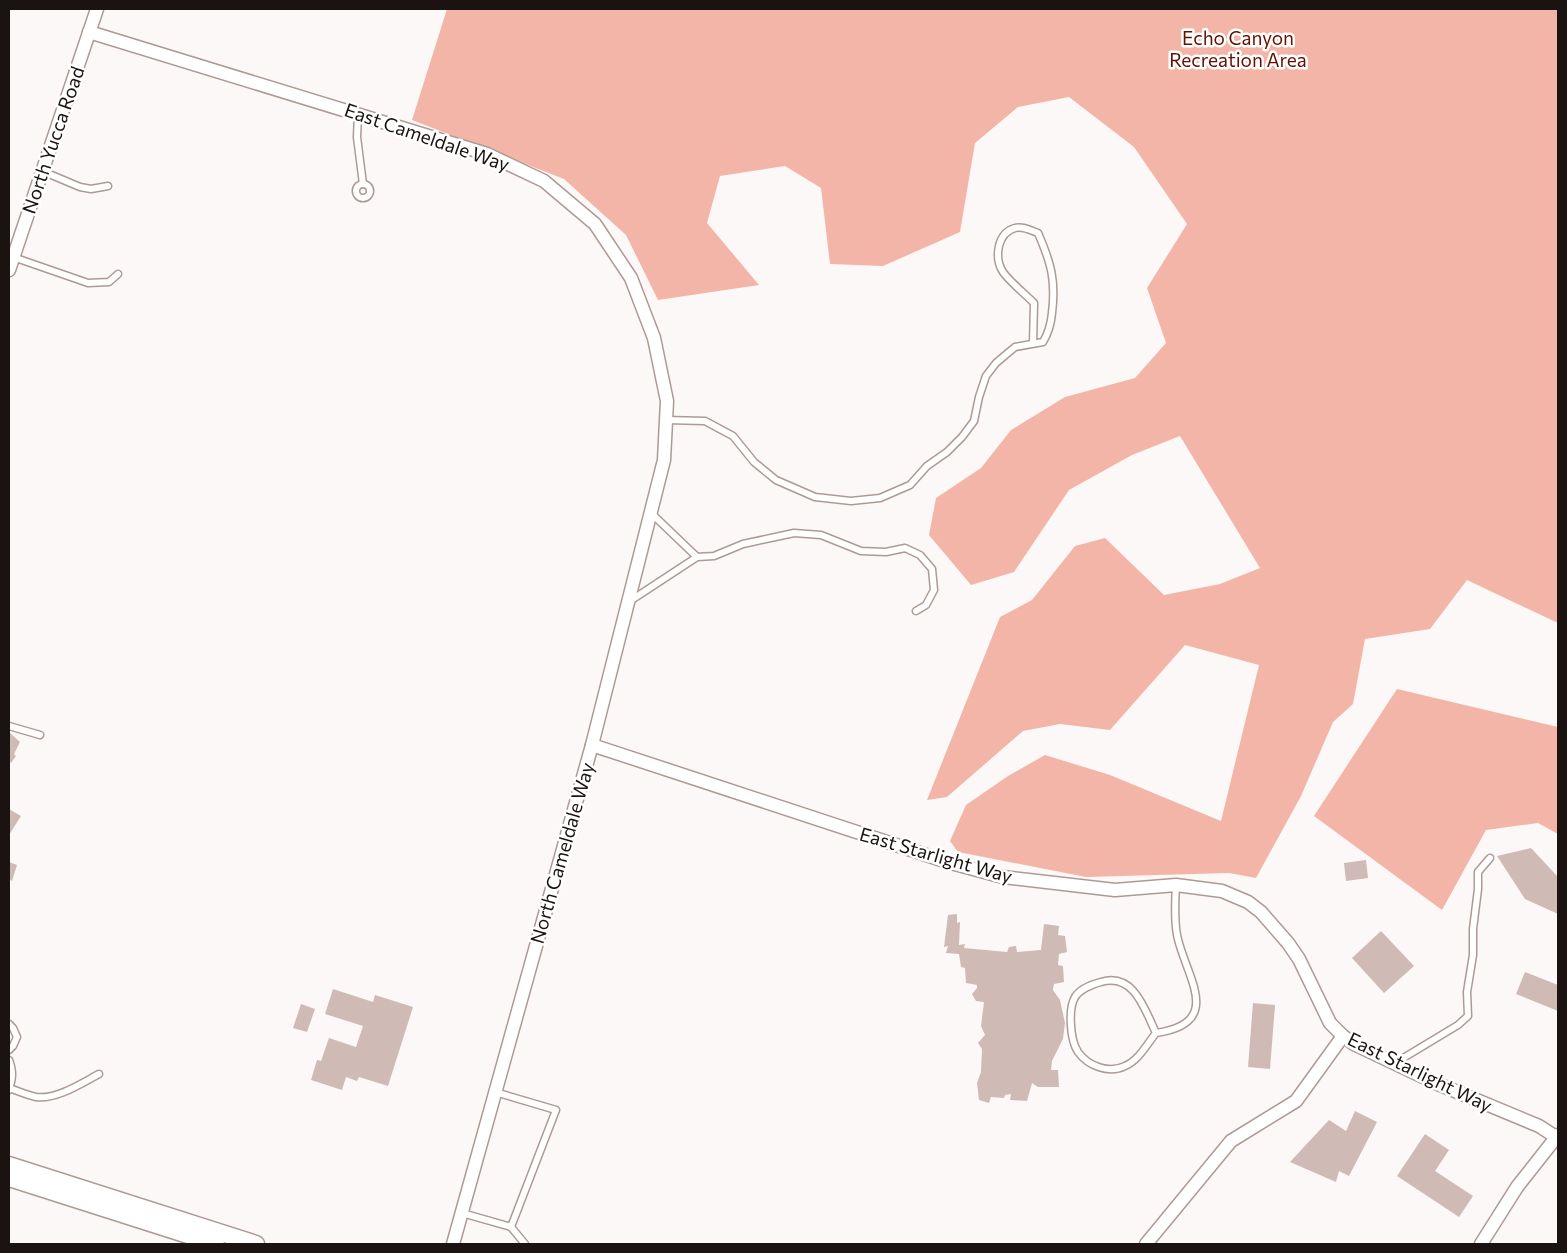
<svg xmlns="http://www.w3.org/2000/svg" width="1567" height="1253" font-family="Commissioner,sans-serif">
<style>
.green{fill:#f3b5a7}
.building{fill:#cfbab5}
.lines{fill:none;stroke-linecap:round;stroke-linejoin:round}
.service-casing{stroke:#ae9a95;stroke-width:9}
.minor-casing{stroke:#ae9a95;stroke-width:15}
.tertiary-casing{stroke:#ae9a95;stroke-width:19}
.service{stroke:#fff;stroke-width:6}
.minor{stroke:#fff;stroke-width:12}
.tertiary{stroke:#fff;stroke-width:16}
.labels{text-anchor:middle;stroke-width:5;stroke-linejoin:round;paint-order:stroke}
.park-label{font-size:19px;fill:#640f00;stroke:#fff}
.street-label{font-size:19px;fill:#1a1311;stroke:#fff}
</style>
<rect width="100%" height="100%" fill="#fcf8f7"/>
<g class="green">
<path d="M447,9h1111v614l-91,-43 -37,49 -65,10 -12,65 -20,18 -32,74 -45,82 -27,-5 -143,4 -128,-25 -8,-11 16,-36 42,-29 37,-21 65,20 111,46 38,-156 -74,-20 -75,85 -50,-6 -37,7 -76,66 -20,3 73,-183 32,-17 43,-54 30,-8 59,57 56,-11 40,-16 -80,-132 -48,19 -63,35 -55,82 -43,13 -42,-50 7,-37 45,-30 30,-38 54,-33 70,-19 31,-35 -19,-55 40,-64 -53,-77 -65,-50 -51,10 -43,36 -15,89 -77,34 -53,-2 -9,-76 -36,-22 -65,10 -13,47 52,62 -101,15 -32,-65 -62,-56 -152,-59z"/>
<path d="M1397,689l161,38v107l-20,-11 -52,7 -44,80 -128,-94z"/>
</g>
<g class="building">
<path d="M9,732l11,10 -6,12 2,2 -5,7 -2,-2z"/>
<path d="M9,809l12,7 -12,19z"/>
<path d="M1531,848l27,29v37l-33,-15 -28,-43z"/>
<path d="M1366,860l2,18 -22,3 -2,-18z"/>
<path d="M9,862l8,3 -5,16 -3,-2z"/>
<path d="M957,914v9l3,-1 -1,23 6,-1 -1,4 43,4 2,-5 7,-1 1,6 24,-2 3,-26 15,2 -1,9 7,1 2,16 -8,2 -1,11 5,1 1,16 -10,2 -1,6 7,10 5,23 -2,16 -11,22 -1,9h7l1,17h-21l-6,-4 -5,18 -17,-1 1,-6 -6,1 -1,3 -13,-1 -2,6 -10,-3 -2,-17 4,-11 1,-23 -4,-6 7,-8 -4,-9 3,-24 -8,-1 -4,-7 5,-6v-3l-11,-2 -1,-15 -4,-1 -2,-13 -13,-1 2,-7 -4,1 4,-32z"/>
<path d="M1381,931l33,35 -30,27 -32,-35z"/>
<path d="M1525,972l33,13v26l-42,-17z"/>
<path d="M333,989l40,13 2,-7 38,12 -25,79 -29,-9 -2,4 -11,-4 -4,13 -31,-10 6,-20 4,1 8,-23 27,9 7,-21 -38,-12z"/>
<path d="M1253,1003l22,2 -5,64 -22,-2z"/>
<path d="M301,1004l14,5 -8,23 -14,-4z"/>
<path d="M1355,1111l22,11 -28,54 -10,-5 -3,11 -46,-20 39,-42 17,11z"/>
<path d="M1425,1134l24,16 -14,21 38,25 -14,21 -62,-41z"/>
</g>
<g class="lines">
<g class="service-casing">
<g id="service">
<path d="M358,115l-1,22 6,47"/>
<path d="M42,171l38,16 11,2 17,-3"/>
<circle cx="363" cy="191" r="7"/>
<path d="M13,257l75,26 21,-1 9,-8"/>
<path d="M666,420l39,1 28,15 21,26 22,18 39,17 36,4 29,-3 30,-13 17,-19 20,-14 15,-15 12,-16 5,-24 7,-21 10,-13 19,-16 28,-5c6,-10 8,-18 9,-29 4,-33 -1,-50 -14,-80 -8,-3 -15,-7 -23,-5 -18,5 -21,30 -12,44 6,9 23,23 31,31l-1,41"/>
<path d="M651,513l46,44"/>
<path d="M630,601l67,-44 17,-1 29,-12 51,-11 27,2 40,16 25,1 19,-4 15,7 12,14 2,21 -8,15 -10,6"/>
<path d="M9,726l31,9"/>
<path d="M9,1024l4,4 4,9 -4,9 -4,4"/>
<path d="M1156,1033c-11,-23 -22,-61 -55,-51 -8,2 -21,7 -26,15 -7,12 -5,43 3,55 10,14 31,22 47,14 14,-6 22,-22 31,-33 70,-10 29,-57 21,-98 -3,-17 -2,-34 -1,-50"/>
<path d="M9,1060c4,11 4,18 0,28"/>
<path d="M1395,1063l63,-38 10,-9 -1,-24 6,-37v-26l5,-40v-17l12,-14"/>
<path d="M9,1090v-2c9,3 18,7 27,9 20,3 46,-14 63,-23"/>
<path d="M462,1213l49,14 45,-117 -61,-18"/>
<path d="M511,1227l14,17"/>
</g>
</g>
<g class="minor-casing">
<g id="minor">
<path d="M89,32l398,122 57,27 51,43 36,54 23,60 13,63 -3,59 -72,285 -139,499"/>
<path d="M9,270l88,-261"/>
<path d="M592,745l359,118 52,14 112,13 61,-5 46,6 26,11 13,10 27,31 11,16 31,64 13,13 11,8 84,40 101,42 17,11"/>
<path d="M1146,1244l85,-103 65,-40 47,-65"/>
<path d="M1481,1244l36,-57 41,-52"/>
</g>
</g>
<g class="tertiary-casing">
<g id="tertiary">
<path d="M9,1165l247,79"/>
<path d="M9,1178l207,66"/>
</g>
</g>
<use href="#service" class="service"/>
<use href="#minor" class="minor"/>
<use href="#tertiary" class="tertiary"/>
</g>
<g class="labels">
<g class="park-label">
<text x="1238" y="45">Echo Canyon<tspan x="1238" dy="22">Recreation Area</tspan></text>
</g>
<g class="street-label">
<text transform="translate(427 137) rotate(19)" y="7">East Cameldale Way</text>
<text transform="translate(53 140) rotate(-71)" y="7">North Yucca Road</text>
<text transform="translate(562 853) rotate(-74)" y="7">North Cameldale Way</text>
<text transform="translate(936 855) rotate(16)" y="7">East Starlight Way</text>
<text transform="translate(1420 1072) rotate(26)" y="7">East Starlight Way</text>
</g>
</g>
<rect width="1567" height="1253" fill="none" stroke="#1a1311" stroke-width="20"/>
</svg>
